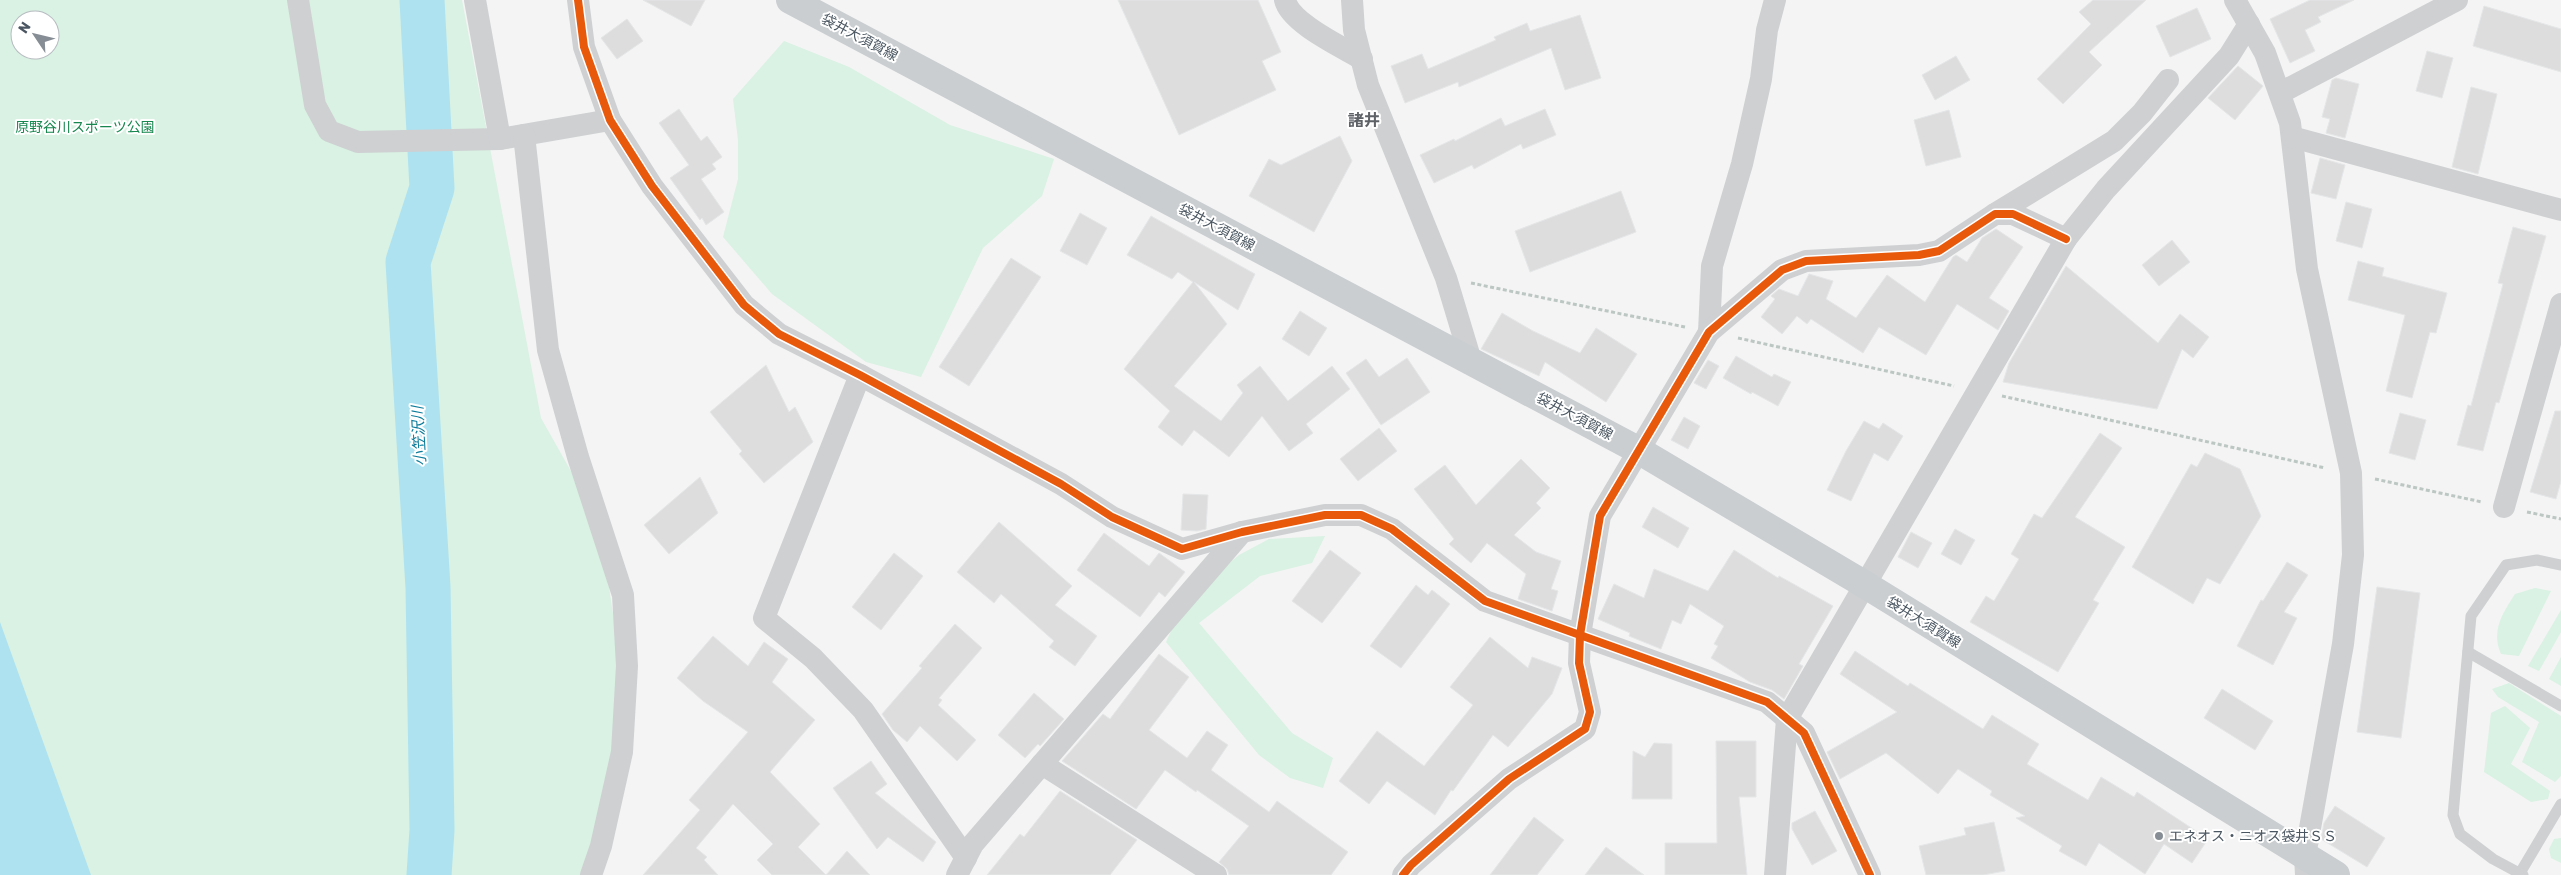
<svg xmlns="http://www.w3.org/2000/svg" width="2561" height="875" font-family="Rubik,'Noto Sans JP',sans-serif">
<style>
.green{fill:#d9f2e3;fill-rule:evenodd}
.water{fill:#aee2f0}
.lines{fill:none;stroke-linecap:round;stroke-linejoin:round}
.river{stroke:#aee2f0;stroke-width:45}
.building{fill:#ddddde;stroke:#e5e6e7}
.path{stroke:#bcc7c4;stroke-width:3;stroke-dasharray:4 2.5;stroke-linecap:butt}
.lane{stroke:#ced0d2;stroke-width:11}
.street{stroke:#ced0d2;stroke-width:22}
.primary{stroke:#caced1;stroke-width:28}
.cycleway-casing{stroke:#fff;stroke-width:11}
.cycleway{stroke:#e8590c;stroke-width:8}
.poi-dot{fill:#868d94;stroke:#fff;stroke-width:2}
.labels{text-anchor:middle;stroke-width:4;stroke-linejoin:round;paint-order:stroke}
.street-label{font-size:14px;fill:#4a5661;stroke:#fff}
.park-label{font-size:14px;fill:#17864f;stroke:#fff}
.poi-label{font-size:14px;fill:#4a5661;stroke:#fff;text-anchor:start}
.water-label{font-size:15px;font-style:italic;fill:#0c7c9b;stroke:#fff}
.quarter-label{font-size:16px;font-weight:bold;fill:#5f6368;stroke:#fff}
</style>
<rect width="100%" height="100%" fill="#f4f4f4"/>
<g class="green">
<path d="M0,0h462l79,418 58,103 26,173 -35,181h-590zM20,20h30v30h-30z"/>
<path d="M784,41l65,26 101,58 104,34 -12,37 -59,52 -62,129 -55,-15 -94,-68 -49,-57 15,-58v-39l-5,-41z"/>
<path d="M1325,536l-13,27 -52,13 -61,47 93,110 41,25 -10,30 -33,-10 -31,-23 -93,-113 20,-44 53,-43 30,-16z"/>
<path d="M2535,588l16,3 -32,65 -18,-2c-10,-23 1,-40 14,-60z"/>
<path d="M2561,610v22l-22,39 -11,-5z"/>
<path d="M2561,657v29l-12,-7z"/>
<path d="M2509,683l52,33v60l-6,6 -33,-20 17,-40 -41,-25 -6,-8z"/>
<path d="M2505,706l25,22 -19,36 39,27 -2,8 -17,3 -47,-30 7,-59z"/>
<path d="M2561,838v25l-10,-5 -2,-9 5,-10z"/>
</g>
<path class="water" d="M0,622l91,253h-91z"/>
<g class="lines">
<path class="river" d="M422,0l10,188 -24,74 20,325 4,243 -3,45"/>
</g>
<g class="building">
<path d="M643,0h62l-14,26z"/>
<path d="M1118,0h140l23,52 -19,9 14,29 -97,45z"/>
<path d="M2093,0h53l-57,52 13,13 -39,39 -26,-25 54,-55 -12,-12z"/>
<path d="M2310,0h44l-36,17 3,5 -16,8 10,21 -25,12 -20,-44z"/>
<path d="M2484,6l77,23v43l-88,-26z"/>
<path d="M2197,8l14,31 -41,18 -14,-31z"/>
<path d="M1580,15l21,63 -36,12 -14,-42 -92,39 -1,-5 -53,21 -14,-37 31,-12 6,15 68,-29 -2,-3 33,-14 3,8z"/>
<path d="M627,19l16,22 -26,18 -16,-21z"/>
<path d="M2427,51l26,7 -11,40 -26,-7z"/>
<path d="M1956,56l14,24 -35,20 -13,-25z"/>
<path d="M2238,66l25,20 -28,34 -27,-22z"/>
<path d="M2336,78l23,6 -14,54 -19,-5 4,-14 -8,-2 10,-37z"/>
<path d="M2471,87l26,7 -19,80 -26,-7z"/>
<path d="M679,109l22,32 6,-5 15,21 -10,7 4,5 -15,10 23,33 -18,13 -4,-7 -2,2 -30,-42 19,-13 -30,-42z"/>
<path d="M1545,109l11,26 -33,14 -2,-5 -47,25 -2,-4 -38,18 -14,-28 34,-16 1,2 46,-23 4,8z"/>
<path d="M1949,110l12,47 -35,9 -12,-46z"/>
<path d="M1340,136l12,25 -38,71 -65,-36 20,-37 12,6z"/>
<path d="M2320,158l25,7 -9,34 -25,-6z"/>
<path d="M1621,191l15,41 -106,40 -15,-41z"/>
<path d="M2346,202l26,7 -10,39 -26,-7z"/>
<path d="M1080,213l27,15 -20,37 -27,-14z"/>
<path d="M1151,216l104,58 -17,36 -44,-28 33,42 -53,62 47,35 22,-28 -6,-8 23,-19 28,35 44,-35 18,23 -44,35 7,9 -24,18 -27,-35 -33,41 -35,-27 -12,16 -24,-19 12,-16 -46,-42 69,-87 -15,-10 -6,7 -45,-24z"/>
<path d="M2513,227l33,9 -47,167 -3,-1 -13,49 -26,-6 11,-40 3,1 32,-122 -5,-1z"/>
<path d="M1996,229l27,18 -34,51 20,13 -11,19 -41,-26 -31,51 -47,-28 -16,26 -52,-34 -4,5 -10,-8 -15,18 -21,-17 14,-18 -4,-3 8,-7 19,7 11,-22 24,7 -7,18 30,19 31,-43 38,27 28,-45 3,-2 11,7 15,-24z"/>
<path d="M2172,240l18,22 -31,24 -17,-21z"/>
<path d="M1011,258l30,19 -72,109 -30,-19z"/>
<path d="M2358,261l26,7 -2,8 65,17 -11,40 -6,-1 -18,66 -26,-7 19,-76 -57,-15z"/>
<path d="M2066,266l92,77 22,-29 29,23 -16,21 -11,-9 -25,60 -154,-27 6,-19z"/>
<path d="M1300,311l27,17 -18,28 -27,-17z"/>
<path d="M1502,313l31,18 47,22 16,-25 41,26 -31,48 -61,-40 -6,14 -58,-27z"/>
<path d="M1736,356l36,21 2,-3 17,8 -13,24 -26,-14 -1,2 -28,-16z"/>
<path d="M1407,358l23,34 -49,33 -35,-52 20,-14 13,18z"/>
<path d="M1708,360l11,6 -13,23 -12,-6z"/>
<path d="M766,365l23,47 6,-5 18,35 -49,41 -25,-29 3,-3 -32,-39z"/>
<path d="M2555,411h6v70l-5,18 -26,-7z"/>
<path d="M2400,413l26,7 -11,40 -26,-7z"/>
<path d="M1684,417l16,9 -12,23 -17,-9z"/>
<path d="M1864,421l15,8 4,-6 20,13 -15,25 -14,-8 -23,48 -24,-11 19,-39z"/>
<path d="M1379,428l18,23 -39,30 -18,-22z"/>
<path d="M2100,433l22,15 -47,69 50,30 -32,53 6,3 -41,69 -88,-50 16,-26 8,5 25,-42 -8,-5 23,-40 8,4z"/>
<path d="M2205,453l35,16 21,47 -41,68 -13,-6 -14,26 -61,-37 59,-103 6,3z"/>
<path d="M1521,459l29,29 -14,15 5,5 -27,27 22,17 25,9 -10,28 7,2 -6,20 -34,-12 8,-25 -39,-31 -16,20 -22,-19 5,-5 -40,-50 31,-24 31,40z"/>
<path d="M700,477l18,36 -49,41 -25,-29z"/>
<path d="M1183,494l25,1 -2,34 -9,2 -16,-1z"/>
<path d="M1653,507l36,21 -11,20 -36,-21z"/>
<path d="M999,522l73,64 -17,19 42,31 -22,30 -26,-19 5,-6 -53,-47 -7,9 -37,-31z"/>
<path d="M1955,529l20,11 -14,25 -20,-11z"/>
<path d="M1911,532l21,11 -14,25 -20,-11z"/>
<path d="M1104,533l45,33 10,-13 26,19 -20,25 -6,-5 -19,25 -63,-47z"/>
<path d="M1330,550l31,23 -39,50 -30,-22z"/>
<path d="M1734,550l44,28 1,-2 54,30 -34,58 4,2 -19,33 -12,-9 -22,-8 -39,-24 7,-12 -4,-2 10,-18 -34,-22 -9,20 -9,-4 -11,29 -32,-13 1,-3 -32,-14 16,-35 30,14 10,-29 54,22z"/>
<path d="M894,553l29,23 -42,54 -29,-23z"/>
<path d="M2287,562l21,13 -24,37 13,6 -24,47 -36,-19 24,-46 2,1z"/>
<path d="M1416,585l12,10 4,-5 18,14 -49,64 -31,-22z"/>
<path d="M2377,587l43,6 -19,145 -44,-6z"/>
<path d="M955,624l27,24 -43,50 3,2 -4,5 38,35 -19,21 -37,-35 -13,16 -14,-12 -11,-16 40,-46 -3,-2z"/>
<path d="M713,636l35,30 16,-24 24,17 -16,23 43,38 -45,52 50,52 -22,23 28,28h-54l-15,-15 16,-16 -40,-40 -37,44 11,9 -3,3 14,15h-75l57,-65 -11,-10 59,-68 -45,-31 -26,-23z"/>
<path d="M1490,637l38,31 4,-11 30,11 -10,26 -44,53 -15,-12 -40,56 -2,-1 -16,25 -48,-34 -18,23 -30,-23 38,-50 47,35 49,-61 -23,-18z"/>
<path d="M1855,651l53,35 2,-3 73,46 9,-14 47,29 -12,20 61,36 13,-23 33,20 3,-5 71,47 -16,24 -28,-19 -19,30 -46,-31 -13,23 -27,-15 3,-5 -46,-28 9,-2 -35,-21 2,-4 -34,-22 -20,25 -52,-41 -46,26 -13,-27 70,-40 -57,-38z"/>
<path d="M1159,654l30,23 -40,53 38,28 20,-27 21,14 -17,25 58,42 8,-11 71,51 -17,23h-102l-2,-6 -8,-7 30,-36 -52,-36 -1,2 -31,-22 -29,39 -74,-48 41,-47 7,5z"/>
<path d="M2222,689l51,32 -18,29 -51,-32z"/>
<path d="M1034,693l30,26 -24,27 -2,-2 -13,14 -27,-23z"/>
<path d="M1716,741h40v56h-17l8,78h-82v-32h52z"/>
<path d="M1654,743l18,1v55h-40l1,-48 12,6z"/>
<path d="M871,761l16,23 -12,9 61,49 -13,20 -35,-25 -11,12 -44,-61z"/>
<path d="M1060,791l77,49 -27,35h-123l33,-41 4,3z"/>
<path d="M2335,806l50,32 -18,29 -46,-28 3,-16z"/>
<path d="M1815,811l22,40 -25,14 -20,-36v-6z"/>
<path d="M1534,817l30,23 -27,35h-47z"/>
<path d="M1994,822l11,49 -22,4h-57l-7,-29 47,-11 -2,-7z"/>
<path d="M1606,847l38,28h-59z"/>
<path d="M847,851l23,24h-44z"/>
</g>
<g class="lines">
<g class="path">
<path d="M1471,283l214,44"/>
<path d="M1738,338l216,48"/>
<path d="M2002,396l323,72"/>
<path d="M2375,479l107,23"/>
<path d="M2527,512l34,7"/>
</g>
<g class="lane">
<path d="M2468,652l93,54"/>
<path d="M2520,873l41,-69"/>
<path d="M2523,875l-30,-16 -33,-25 -7,-19 18,-199 35,-51 31,-5 24,5"/>
</g>
<g class="street">
<path d="M298,0l17,105 14,26 29,11 142,-3 110,-19"/>
<path d="M475,0l25,139"/>
<path d="M578,0l6,47 26,73 42,66 92,119 35,29 81,41 201,109 51,33 70,32 60,-17 83,-17h36l31,14 93,72 282,101 37,31 66,142"/>
<path d="M1285,0c5,23 57,47 77,59"/>
<path d="M1352,0l2,30 14,55 78,193 25,83"/>
<path d="M2235,0l30,53 25,70 17,146 44,204 2,82 -10,89 -38,212 1,19"/>
<path d="M2280,93l177,-93"/>
<path d="M524,135l24,215 30,107 45,138 4,71 -5,86 -21,94 -10,29"/>
<path d="M2292,137l269,73"/>
<path d="M1995,214l119,-73 28,-28 26,-33"/>
<path d="M1709,332l3,-66 30,-102 19,-85 6,-49 8,-30"/>
<path d="M860,375l-96,243 49,40 50,52 103,148"/>
<path d="M2504,507l57,-203"/>
<path d="M1042,764l174,111"/>
<path d="M957,875l16,-31 269,-312"/>
<path d="M1403,875l8,-10 98,-86 76,-50 5,-17 -11,-49 1,-28 20,-119 109,-184 73,-62 24,-9 113,-6 20,-4 56,-37h18l53,25"/>
<path d="M1775,875l12,-156 279,-480 40,-50 123,-133 20,-32"/>
</g>
<path class="primary" d="M790,0l848,450 226,134 472,291"/>
<g class="cycleway-casing">
<g id="cycleway">
<path d="M578,0l6,47 26,73 42,66 92,119 35,29 81,41 201,109 51,33 70,32 60,-17 83,-17h36l31,14 93,72 282,101 37,31 66,142"/>
<path d="M1403,875l8,-10 98,-86 76,-50 5,-17 -11,-49 1,-28 20,-119 109,-184 73,-62 24,-9 113,-6 20,-4 56,-37h18l53,25"/>
</g>
</g>
<use href="#cycleway" class="cycleway"/>
</g>
<circle class="poi-dot" cx="2159" cy="836" r="5"/>
<g class="labels">
<g class="street-label">
<text transform="translate(860 37) rotate(28)" y="5">袋井大須賀線</text>
<text transform="translate(1217 227) rotate(28)" y="5">袋井大須賀線</text>
<text transform="translate(1575 416) rotate(28)" y="5">袋井大須賀線</text>
<text transform="translate(1924 622) rotate(32)" y="5">袋井大須賀線</text>
</g>
<g class="park-label">
<text x="85" y="132">原野谷川スポーツ公園</text>
</g>
<g class="poi-label">
<text x="2169" y="841">エネオス・ニオス袋井ＳＳ</text>
</g>
<g class="water-label">
<text transform="translate(419 436) rotate(-93)" y="5">小笠沢川</text>
</g>
<g class="quarter-label">
<text x="1364" y="126">諸井</text>
</g>
</g>
<g transform="translate(35 35) rotate(305)"><circle r="24" fill="#ffffff" stroke="#b7bbc0"/>
<path d="M0-4L9 19L0 12L-9 19Z" fill="#868d94"/>
<text y="-8" font-size="14" font-weight="bold" text-anchor="middle" fill="#4a5661">N</text>
</g>
</svg>
